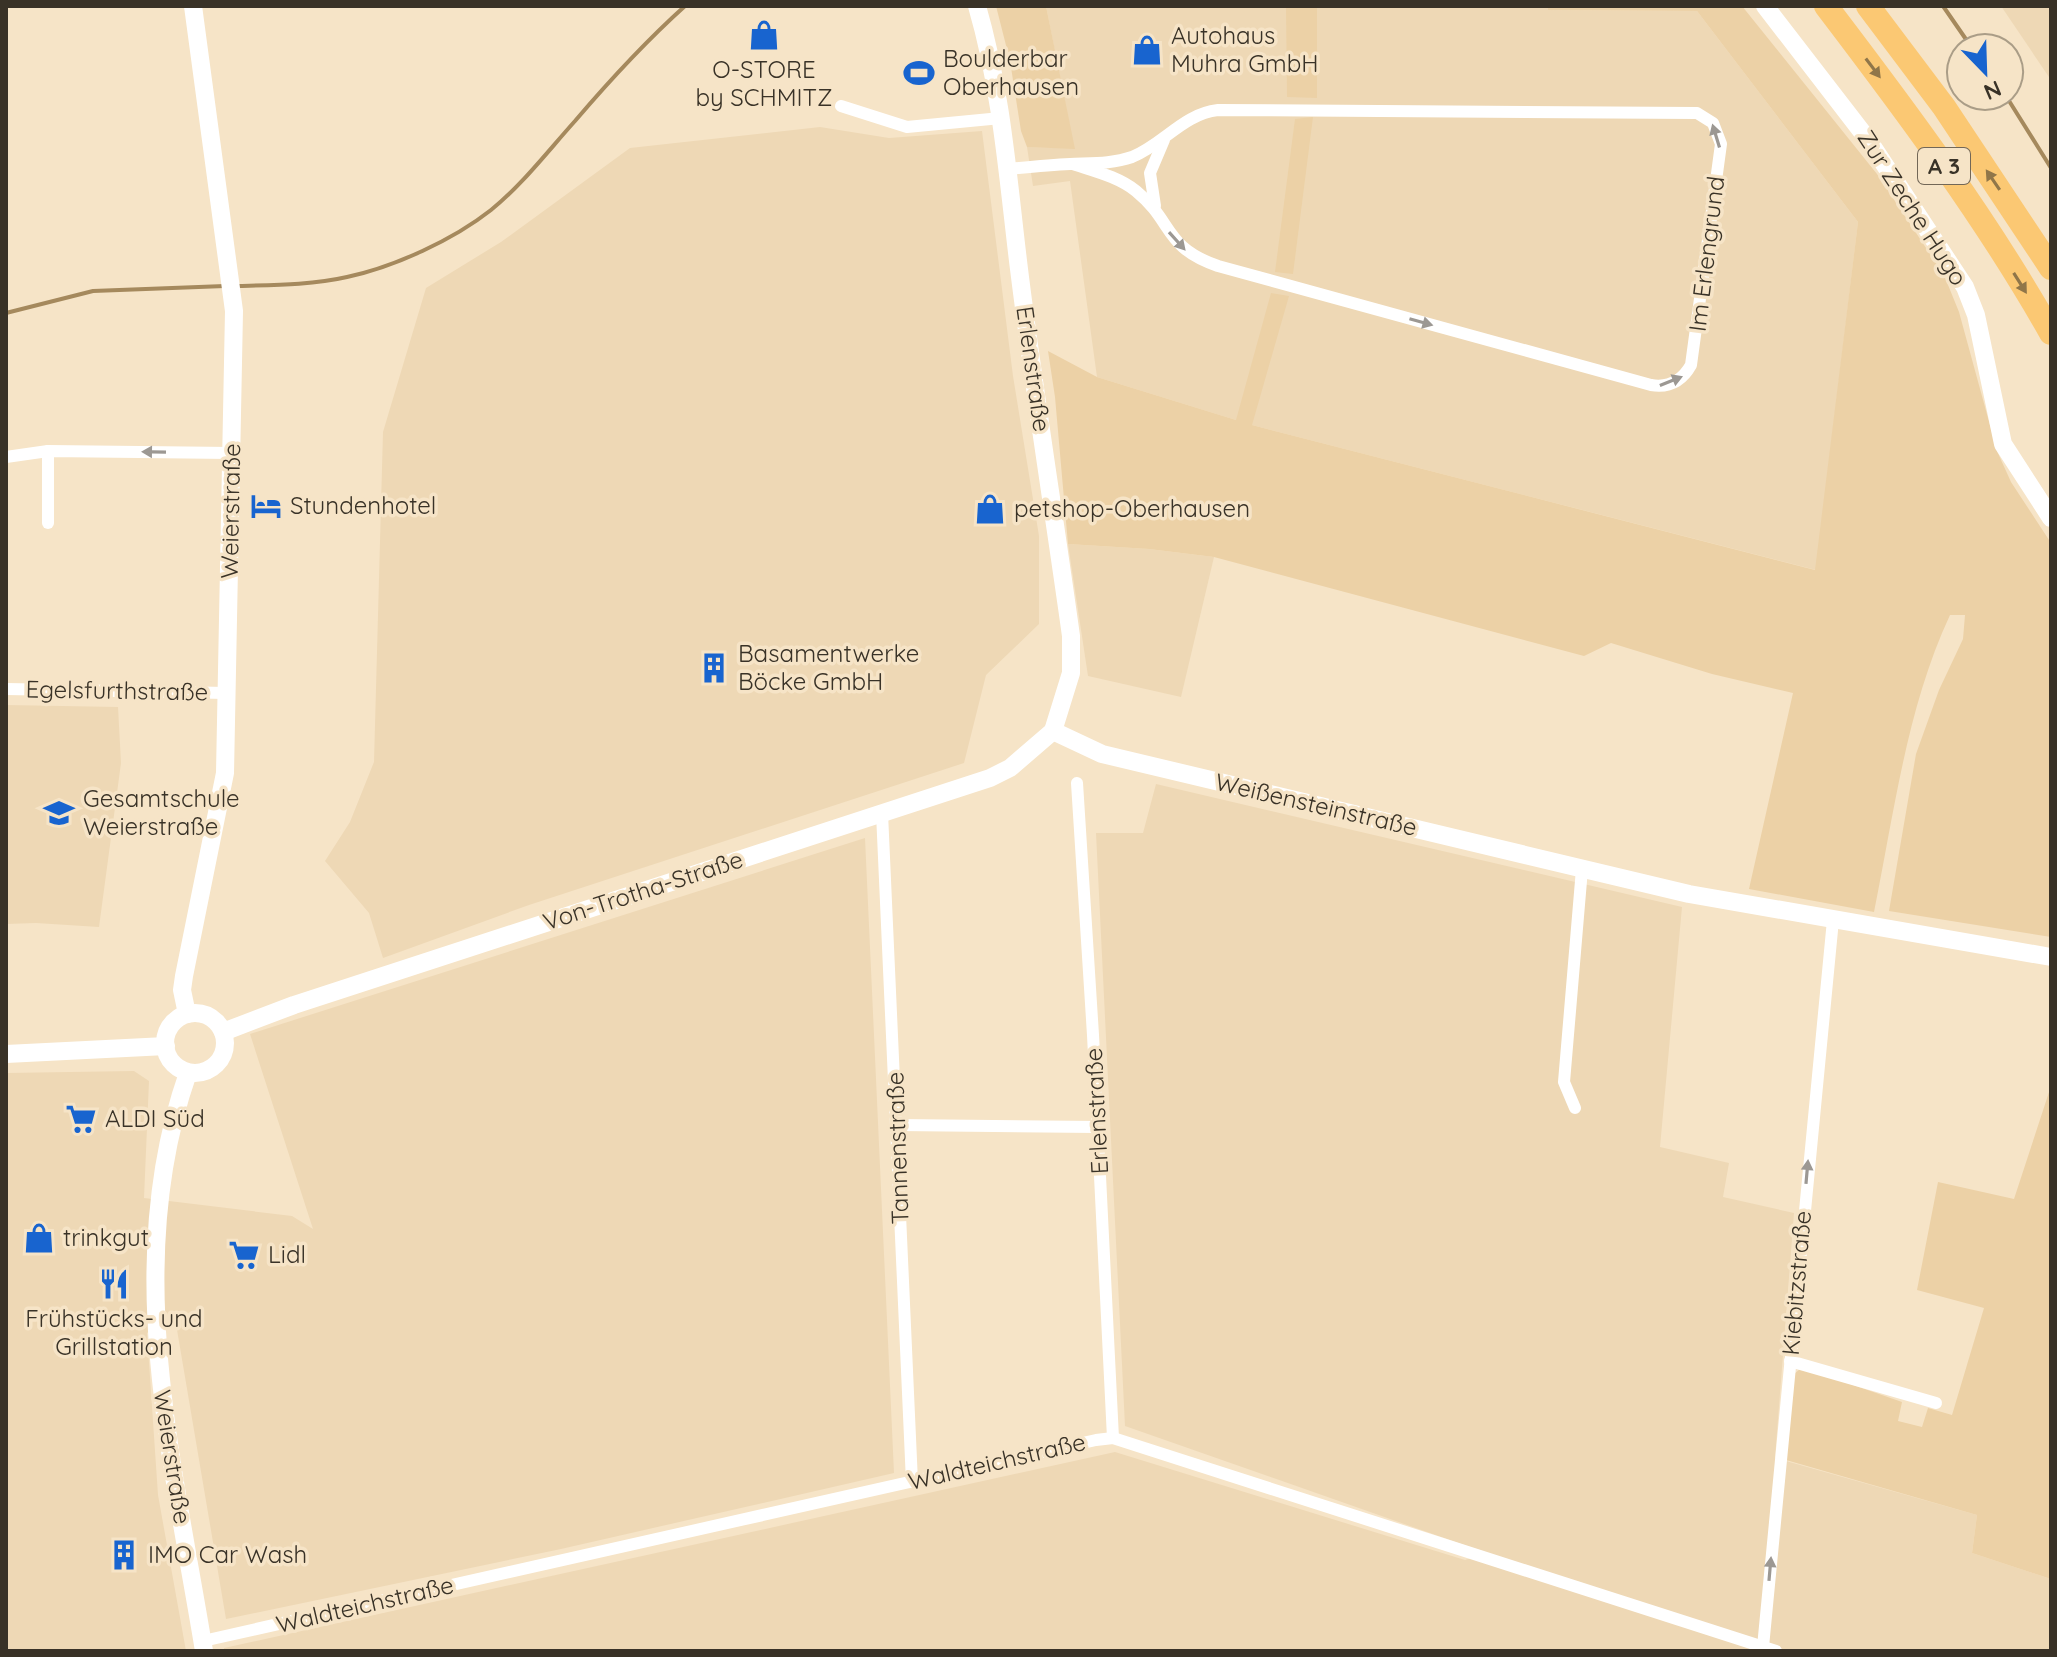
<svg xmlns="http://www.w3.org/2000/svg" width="2057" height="1657" font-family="Quicksand,sans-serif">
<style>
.built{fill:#eed8b5}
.green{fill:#ecd1a6}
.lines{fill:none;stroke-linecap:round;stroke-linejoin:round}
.stream{stroke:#a5895d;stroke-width:4}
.street{stroke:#fff;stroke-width:12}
.secondary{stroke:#fff;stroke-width:18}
.highway{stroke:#fbc873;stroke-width:24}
.oneway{fill:#907649}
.oneway2{fill:#9c9893}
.labels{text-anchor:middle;stroke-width:7;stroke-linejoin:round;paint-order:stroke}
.shield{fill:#f6e4c7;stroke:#726757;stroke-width:2}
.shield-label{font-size:22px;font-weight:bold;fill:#393227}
.poi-label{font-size:24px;fill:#393227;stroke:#f6e4c7;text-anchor:start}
.street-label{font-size:24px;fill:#393227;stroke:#f6e4c7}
</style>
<rect width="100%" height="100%" fill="#f6e4c7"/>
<g class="built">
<path d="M1046,6h501l2,4 148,1 161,211 -42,348 -564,-145 -155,-48 -27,-196 -37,5 -6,-39 47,1z"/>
<path d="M2001,6h50v74z"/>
<path d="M820,127l69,11 93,-7 31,245 26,160v88l-53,51 -22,88 -435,142 -146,53 -14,-45 -44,-52 25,-39 24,-60 9,-330 43,-144 75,-46 129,-94z"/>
<path d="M1068,544l81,5 65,8 -33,140 -93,-21z"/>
<path d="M6,705l112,2 3,56 -22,164 -63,-4 -30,1z"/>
<path d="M1156,784l526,123 -22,240 69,16 -6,34 71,16 -19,245 202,57 -5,38 79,26v72h-1827v-3l891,-196 350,108 22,-7 -362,-127 -29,-593h47z"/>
<path d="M865,838l29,635 -333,76 -335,70 -52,-307 -27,21 11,162 28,156h-180v-578l128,-2 15,10 -5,117 148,18 21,13 -63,-195z"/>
</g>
<g class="green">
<path d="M996,6h50l29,143 -48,-2 -6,-16 -11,-70z"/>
<path d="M1286,6h31v92l-30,-1z"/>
<path d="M1548,6h194l135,168 67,101 15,37 38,139 14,31 40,61v394l-162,-26 27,-157 23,-64 24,-51 2,-24h-15c-43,92 -56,198 -76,297l-125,-23 44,-196 -81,-19 -101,-31 -27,13 -370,-99 -65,-8 -81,-5 -13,-147 -7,-46 49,26 139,43 35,-127 18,3 -37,129 563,145 43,-348 -161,-211 -149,-1z"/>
<path d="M1313,117l-20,157 -18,-2 20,-153z"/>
<path d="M2051,1086v493l-79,-26 5,-38 -191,-55 7,-85 7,-6h7l95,33 -4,19 24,6 6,-19 24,7 32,-107 -67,-18 21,-108 76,17z"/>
</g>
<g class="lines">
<g class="stream">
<path d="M1943,6l29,42"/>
<path d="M2006,96l45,72"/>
<path d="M237,286c37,-1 75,-1 110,-9 47,-10 106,-37 144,-67 31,-25 57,-59 84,-89 35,-41 70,-79 110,-115"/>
<path d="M6,313l87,-22 132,-5"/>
</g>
<g class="street">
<path d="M841,106l66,21 94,-9"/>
<path d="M1008,169c21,-2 42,-4 62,-5 21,-1 42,0 62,-7 32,-13 51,-43 86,-47l479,3 16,10 8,21 -30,221c-9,16 -22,23 -40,20l-433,-119c-55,-19 -44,-44 -82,-75 -17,-14 -42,-20 -63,-27"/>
<path d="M1155,206l-5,-33 14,-33"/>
<path d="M6,457l42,-6 184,2"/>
<path d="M48,523v-72"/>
<path d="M6,689l221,4"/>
<path d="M1077,783l16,252 20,403"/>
<path d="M882,813l30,669"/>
<path d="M1575,1108l-11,-26 18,-213"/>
<path d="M897,1125l200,2"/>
<path d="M1790,1361l146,42"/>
<path d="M203,1641l893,-201 17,-2 663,213"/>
<path d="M1763,1647l70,-727"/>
</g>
<g class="secondary">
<path d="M977,6c25,86 31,174 42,263 15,122 35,244 52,367v37l-18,58"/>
<path d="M1765,6l104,135 96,146 11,28 27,129 48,74"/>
<path d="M1053,731l49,23 587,140 362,63"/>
<circle cx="195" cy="1043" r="30"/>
<path d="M187,1014l-5,-24 2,-14 41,-203 9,-462 -41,-305"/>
<path d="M223,1032l71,-27 696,-227 20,-10 43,-37"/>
<path d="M6,1054l160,-8"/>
<path d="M188,1073c-67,190 -15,387 16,578"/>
</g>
<g class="highway">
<path d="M1826,6c80,105 160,212 225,327"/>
<path d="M1868,6l76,101 107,161"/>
</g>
</g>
<defs><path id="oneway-solid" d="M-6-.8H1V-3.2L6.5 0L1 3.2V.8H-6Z" transform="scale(2)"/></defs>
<g class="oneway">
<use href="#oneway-solid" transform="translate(1873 68) rotate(53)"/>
<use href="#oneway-solid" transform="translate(1993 180) rotate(-124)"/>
<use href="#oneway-solid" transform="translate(2020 283) rotate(58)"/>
</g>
<g class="oneway2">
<use href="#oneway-solid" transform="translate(1716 136) rotate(-107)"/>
<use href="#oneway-solid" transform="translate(1177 241) rotate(48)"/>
<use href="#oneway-solid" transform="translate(1421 322) rotate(16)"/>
<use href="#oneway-solid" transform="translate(1671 381) rotate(-22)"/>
<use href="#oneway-solid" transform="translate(154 452) rotate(-179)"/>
<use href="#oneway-solid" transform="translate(1807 1172) rotate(-85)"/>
<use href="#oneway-solid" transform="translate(1770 1569) rotate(-85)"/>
</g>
<defs>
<g id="shop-bare" transform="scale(2.4)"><path d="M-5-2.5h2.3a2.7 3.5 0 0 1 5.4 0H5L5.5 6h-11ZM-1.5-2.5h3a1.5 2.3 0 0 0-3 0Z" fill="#1864cf" stroke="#f6e4c7" stroke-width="2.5" paint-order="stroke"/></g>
<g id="stadium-bare" transform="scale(2.4)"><path d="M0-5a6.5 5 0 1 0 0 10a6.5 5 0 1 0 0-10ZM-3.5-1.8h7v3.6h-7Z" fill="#1864cf" stroke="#f6e4c7" stroke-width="2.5" paint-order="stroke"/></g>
<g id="hotel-bare" transform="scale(2.4)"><path d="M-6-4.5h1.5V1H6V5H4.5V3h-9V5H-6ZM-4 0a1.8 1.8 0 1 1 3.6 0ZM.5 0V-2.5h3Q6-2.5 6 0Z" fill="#1864cf" stroke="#f6e4c7" stroke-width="2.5" paint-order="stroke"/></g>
<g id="building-bare" transform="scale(2.4)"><path d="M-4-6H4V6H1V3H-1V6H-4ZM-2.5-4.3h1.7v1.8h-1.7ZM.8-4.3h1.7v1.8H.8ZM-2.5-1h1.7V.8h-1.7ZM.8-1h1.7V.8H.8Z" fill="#1864cf" stroke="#f6e4c7" stroke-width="2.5" paint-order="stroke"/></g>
<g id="school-bare" transform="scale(2.4)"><path d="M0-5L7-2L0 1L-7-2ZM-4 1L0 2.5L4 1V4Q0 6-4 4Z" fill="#1864cf" stroke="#f6e4c7" stroke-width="2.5" paint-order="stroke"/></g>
<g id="supermarket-bare" transform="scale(2.4)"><path d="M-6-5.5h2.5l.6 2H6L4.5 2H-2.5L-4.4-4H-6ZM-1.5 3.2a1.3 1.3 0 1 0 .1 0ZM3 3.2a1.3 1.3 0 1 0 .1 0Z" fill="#1864cf" stroke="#f6e4c7" stroke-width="2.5" paint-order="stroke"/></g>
<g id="restaurant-bare" transform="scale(2.4)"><path d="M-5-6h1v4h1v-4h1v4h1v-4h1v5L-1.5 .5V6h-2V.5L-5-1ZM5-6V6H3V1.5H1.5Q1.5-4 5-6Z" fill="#1864cf" stroke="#f6e4c7" stroke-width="2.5" paint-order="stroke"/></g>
</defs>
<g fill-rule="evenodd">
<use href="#shop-bare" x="764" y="35"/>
<use href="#shop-bare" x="1147" y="50"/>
<use href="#stadium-bare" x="919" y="73"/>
<use href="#hotel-bare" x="266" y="506"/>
<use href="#shop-bare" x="990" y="509"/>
<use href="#building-bare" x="714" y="668"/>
<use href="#school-bare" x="59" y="813"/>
<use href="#supermarket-bare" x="81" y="1119"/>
<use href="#shop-bare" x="39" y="1238"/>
<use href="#supermarket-bare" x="244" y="1255"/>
<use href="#restaurant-bare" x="114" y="1284"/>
<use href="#building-bare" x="124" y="1555"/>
</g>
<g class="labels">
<rect class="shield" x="1918" y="148" width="52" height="36" rx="6"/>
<g class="shield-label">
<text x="1944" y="174">A 3</text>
</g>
<g class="poi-label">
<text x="1171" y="44">Autohaus<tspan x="1171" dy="28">Muhra GmbH</tspan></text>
<text x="943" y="67">Boulderbar<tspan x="943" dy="28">Oberhausen</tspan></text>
<text x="764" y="78" text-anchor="middle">O-STORE<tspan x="764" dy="28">by SCHMITZ</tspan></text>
<text x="290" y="514">Stundenhotel</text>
<text x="1014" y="517">petshop-Oberhausen</text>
<text x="738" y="662">Basamentwerke<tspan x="738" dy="28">Böcke GmbH</tspan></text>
<text x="83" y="807">Gesamtschule<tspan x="83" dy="28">Weierstraße</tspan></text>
<text x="105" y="1127">ALDI Süd</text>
<text x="63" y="1246">trinkgut</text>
<text x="268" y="1263">Lidl</text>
<text x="114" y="1327" text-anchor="middle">Frühstücks- und<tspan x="114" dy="28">Grillstation</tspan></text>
<text x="148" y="1563">IMO Car Wash</text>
</g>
<g class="street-label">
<text transform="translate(1912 208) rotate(57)" y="8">Zur Zeche Hugo</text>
<text transform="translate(1707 254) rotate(-83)" y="8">Im Erlengrund</text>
<text transform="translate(1033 369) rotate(82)" y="8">Erlenstraße</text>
<text transform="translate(231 511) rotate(-89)" y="8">Weierstraße</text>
<text transform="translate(117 691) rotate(1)" y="8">Egelsfurthstraße</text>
<text transform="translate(1316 805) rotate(13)" y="8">Weißensteinstraße</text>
<text transform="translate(643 891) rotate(-18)" y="8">Von-Trotha-Straße</text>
<text transform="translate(1097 1111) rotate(-93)" y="8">Erlenstraße</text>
<text transform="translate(898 1148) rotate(-92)" y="8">Tannenstraße</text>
<text transform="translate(1797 1283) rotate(-85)" y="8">Kiebitzstraße</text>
<text transform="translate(172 1457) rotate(81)" y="8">Weierstraße</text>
<text transform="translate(997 1462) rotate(-13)" y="8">Waldteichstraße</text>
<text transform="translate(365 1605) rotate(-13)" y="8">Waldteichstraße</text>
</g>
</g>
<rect width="2057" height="1657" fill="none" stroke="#393227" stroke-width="16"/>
<g transform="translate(1985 72) rotate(157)"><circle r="38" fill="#f6e4c7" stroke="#aa9d87" stroke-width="2"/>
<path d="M0-6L14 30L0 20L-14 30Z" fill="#1864cf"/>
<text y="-12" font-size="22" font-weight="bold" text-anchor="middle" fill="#393227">N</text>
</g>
</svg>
